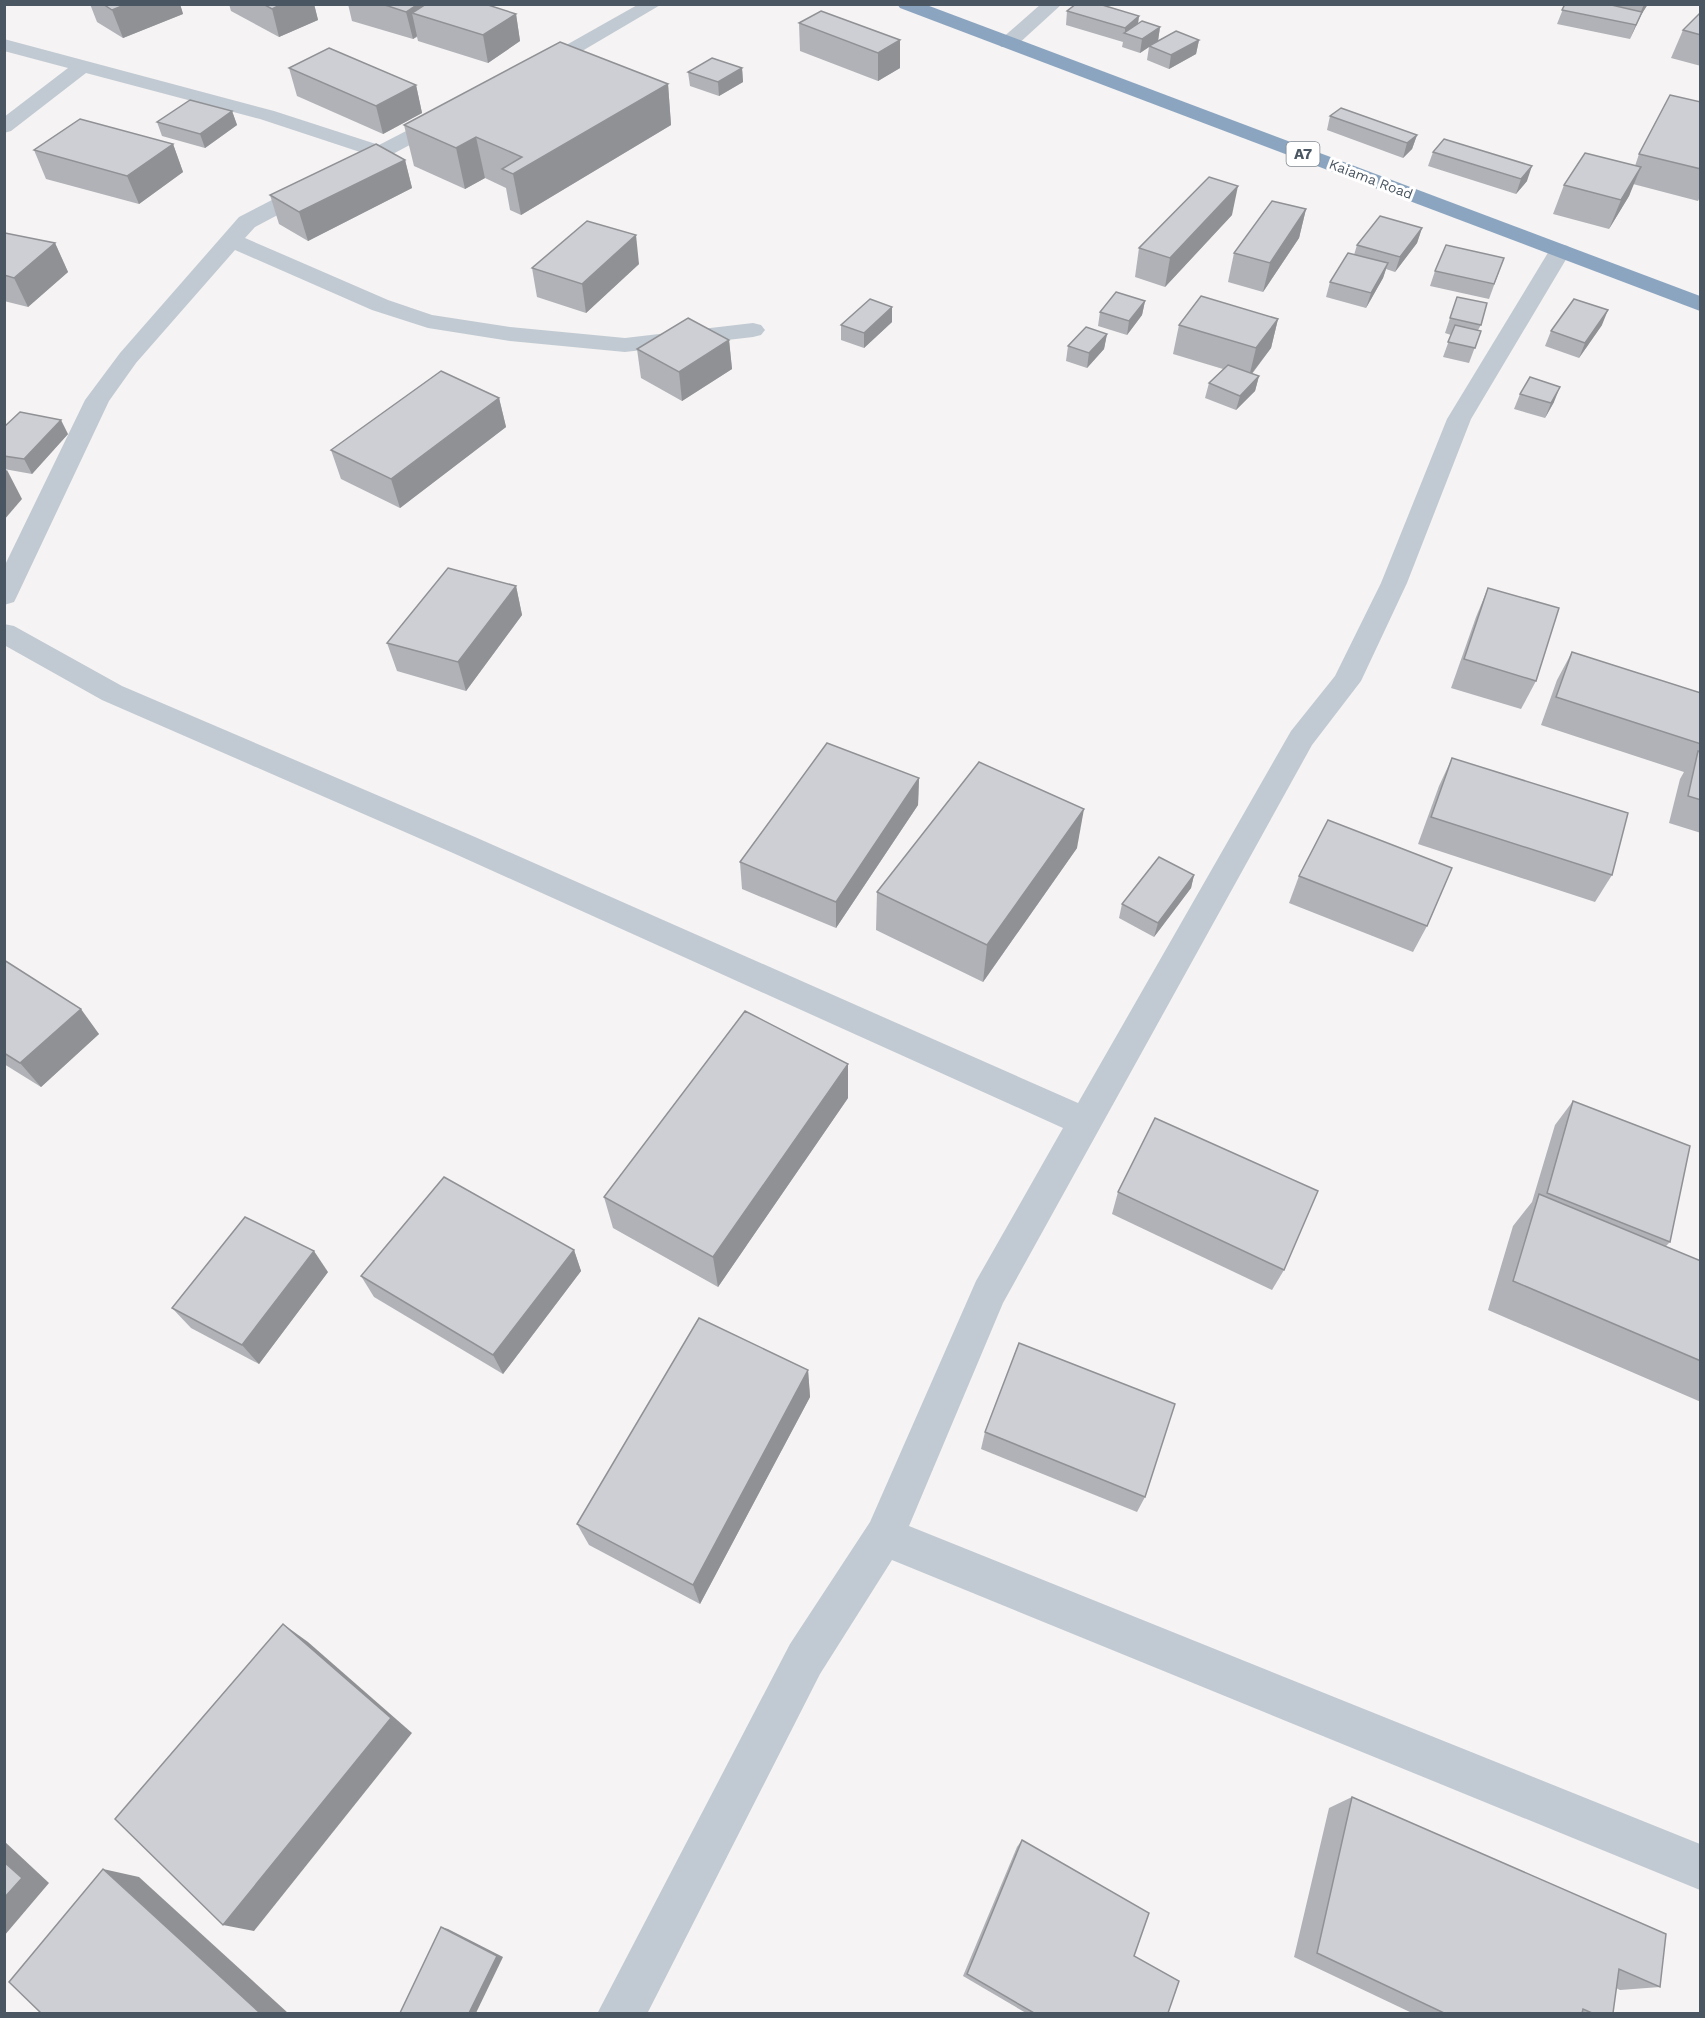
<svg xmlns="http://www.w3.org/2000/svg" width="1705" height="2018" font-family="'Work Sans',sans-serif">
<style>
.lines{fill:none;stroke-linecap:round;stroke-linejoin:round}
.street{fill:#c1cad2;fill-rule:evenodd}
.highway{fill:#8ba5c1;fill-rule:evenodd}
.wall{fill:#b0b2b7}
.shaded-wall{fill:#909195}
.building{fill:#cdcfd5;stroke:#909195;stroke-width:1.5}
.labels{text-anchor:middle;stroke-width:6;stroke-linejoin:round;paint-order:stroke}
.far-street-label{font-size:14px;fill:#4a5661;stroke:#fff}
.shield{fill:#fff;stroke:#808990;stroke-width:1.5}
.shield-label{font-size:15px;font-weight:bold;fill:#4a5661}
</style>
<rect width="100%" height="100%" fill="#f5f3f3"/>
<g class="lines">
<g class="street">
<path d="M639,4h23l-119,70h-14l-3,-4 3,-4z"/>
<path d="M1041,4h21l-47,43h-14l-2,-4 2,-4z"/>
<path d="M4,39l270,72 105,34 62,-32h14l3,4 -3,4 -200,106 -10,11 143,62 44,15 78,12 115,11 128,-15 8,2 4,5 -4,5 -8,2 -128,15 -115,-11 -82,-13 -56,-18 -137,-60 -99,113 -27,38 -92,195 -3,6 -10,3v-38l81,-167 35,-47 119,-136 124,-64 -103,-34 -174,-46 -75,58 -7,2v-16l64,-49 -64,-17z"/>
<path d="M1560,244l8,2 3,5 -100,168 -64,164 -46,98 -49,64 -309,558 -94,223 791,318v46l-808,-330 -72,114 -173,340h-50l193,-370 80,-122 106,-241 87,-153 -610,-275 -351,-153 -98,-55v-21l10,2 108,60 353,151 603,266 213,-372 44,-55 46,-93 66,-164 102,-168 3,-5z"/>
</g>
<path class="highway" d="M897,4h27l776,292v15l-800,-303z"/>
</g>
<g class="wall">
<path d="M90,4h90l3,10 -60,24 -26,-16z"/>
<path d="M229,4h85l4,16 -39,17 -48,-26z"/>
<path d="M348,4h137l31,10 4,27 -32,22 -70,-22 -1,-4 -4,2 -61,-18z"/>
<path d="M1565,4h83l-7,11 -11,24 -73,-15z"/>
<path d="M1067,11l72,5 -1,7 22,4 -2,14 41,-1 -3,14 -27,15 -22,-9 2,-13 -9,6 -18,-6 1,-5 -57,-17z"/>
<path d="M1701,12v54l-30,-8 12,-28z"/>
<path d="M799,23l101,17v28l-22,13 -78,-30z"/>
<path d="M289,68l127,17 6,28 -39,21 -86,-38z"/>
<path d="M742,68l1,14 -24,14 -29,-10 -2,-14z"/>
<path d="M668,84l3,41 -150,90 -11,-5 -4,-22 -21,-10 -20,11 -51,-23 -10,-41z"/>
<path d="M1701,102v93l-3,6 -65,-17 -4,12 -20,33 -56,-15 11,-29 71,-19 4,-12z"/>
<path d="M232,111l5,14 -32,23 -43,-12 -5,-14z"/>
<path d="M1330,116l87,19 -5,14 -9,9 -76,-28z"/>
<path d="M173,144l10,28 -44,32 -93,-25 -12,-29z"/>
<path d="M1433,152l94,29 -11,13 -88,-28z"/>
<path d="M405,160l7,28 -104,53 -29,-17 -9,-29z"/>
<path d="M1306,209l-7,29 -36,54 -35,-10 6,-29z"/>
<path d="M1232,215l-67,72 -30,-10 4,-29z"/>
<path d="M1422,228l-5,15 -22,29 -9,-3 -3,9 -17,30 -40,-11 4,-15 24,-27 3,-10z"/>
<path d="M4,233l51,10 13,29 -40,35 -24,-6z"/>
<path d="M1504,258l-15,41 -59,-13 5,-15z"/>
<path d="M639,264l-53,49 -49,-16 -5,-29z"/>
<path d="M1457,297l24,28 -3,5 3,1 -12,32 -26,-6 8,-22 -6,-2z"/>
<path d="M1145,301l-3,14 -15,20 -29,-9 2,-14z"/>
<path d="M1278,319l-7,29 -19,26 7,2 -4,15 -19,19 -31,-12 4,-15 14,-14 -50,-15 6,-29z"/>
<path d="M892,322l-28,26 -23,-8v-15z"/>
<path d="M1602,325l-23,33 -34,-12 6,-15z"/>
<path d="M1107,334l-3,15 -17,19 -21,-7 2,-15z"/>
<path d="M729,340l3,29 -50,32 -41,-23 -4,-29z"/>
<path d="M1520,394l34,8 -9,16 -31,-9z"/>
<path d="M499,398l7,29 -106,81 -59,-29 -10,-29z"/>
<path d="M4,427l64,7 -36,40 -28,-5z"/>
<path d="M516,586l6,29 -56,76 -69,-20 -10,-28z"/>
<path d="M1488,588l48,93 -15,28 -70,-21 25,-71z"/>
<path d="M1572,652l129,41v140l-32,-10 11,-44 4,-7 -143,-47 16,-45z"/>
<path d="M1452,758l160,117 -17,27 -177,-58 21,-58z"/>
<path d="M919,778l-1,27 -82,123 -94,-39 -2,-27z"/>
<path d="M1077,848l-94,134 -107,-52 1,-38z"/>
<path d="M1194,875l-3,13 -37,49 -35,-19 3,-14z"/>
<path d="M1299,876l128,50 -14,26 -124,-49z"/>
<path d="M4,960l95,74 -58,53 -37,-23z"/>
<path d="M848,1098l-130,189 -105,-59 -9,-31z"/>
<path d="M1573,1101l97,141 -5,5 36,14v141l-213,-92 25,-84 19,-24 23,-77z"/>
<path d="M1118,1192l166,78 -12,20 -160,-76z"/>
<path d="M574,1250l7,21 -78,103 -129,-77 -13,-21z"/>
<path d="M328,1272l-69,92 -68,-36 -19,-20z"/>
<path d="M808,1370l2,27 -110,207 -111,-59 -12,-21z"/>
<path d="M985,1432l160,65 -8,15 -156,-63z"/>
<path d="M1352,1797l308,190 -40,3 -4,-2 -3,25h-201l-118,-56 35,-149z"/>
<path d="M1022,1840l112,116 34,57h-142l-63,-37 54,-129z"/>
</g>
<g class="shaded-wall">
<path d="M127,4h53l3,10 -60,24 -11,-28z"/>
<path d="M282,4h32l4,16 -39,17 -7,-28z"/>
<path d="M418,4h30l-36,9 5,23 -4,3 -7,-27z"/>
<path d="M1644,4h4l-7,11 -11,24z"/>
<path d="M516,14l4,27 -32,22 -5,-28z"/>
<path d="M1139,16l-2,14 -12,3v-5z"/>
<path d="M1160,27l-2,14 -18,12 2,-14z"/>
<path d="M900,40v28l-22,13v-28z"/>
<path d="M1199,40l-3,14 -27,15 2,-14z"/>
<path d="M742,68l1,14 -24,14 -1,-14z"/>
<path d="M668,84l3,41 -150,90 -8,-41z"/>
<path d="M416,85l6,28 -39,21 -7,-28z"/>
<path d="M232,111l5,14 -32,23 -5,-14z"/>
<path d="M1417,135l-5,14 -9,9 4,-15z"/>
<path d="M476,137l9,41 -20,11 -9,-41z"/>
<path d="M173,144l10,28 -44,32 -12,-28z"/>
<path d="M405,160l7,28 -104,53 -9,-29z"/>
<path d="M1532,166l-5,15 -11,13 5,-15z"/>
<path d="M1641,167l-12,29 -20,33 12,-29z"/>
<path d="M1238,186l-6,29 -67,72 5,-29z"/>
<path d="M1306,209l-7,29 -36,54 7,-29z"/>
<path d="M1422,228l-5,15 -22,29 5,-15z"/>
<path d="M636,235l3,29 -53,49 -4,-29z"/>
<path d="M55,243l13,29 -40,35 -14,-29z"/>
<path d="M1388,263l-5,15 -17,30 5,-15z"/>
<path d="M1145,301l-3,14 -15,20 2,-14z"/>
<path d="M892,307v15l-28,26v-15z"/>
<path d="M1608,310l-6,15 -23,33 6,-15z"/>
<path d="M1278,319l-7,29 -22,29 7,-29z"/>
<path d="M1107,334l-3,15 -17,19 2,-15z"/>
<path d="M729,340l3,29 -50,32 -3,-29z"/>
<path d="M1259,376l-4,15 -19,19 4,-14z"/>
<path d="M1560,387l-6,15 -9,16 6,-15z"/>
<path d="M499,398l7,29 -106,81 -9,-29z"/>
<path d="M61,420l7,14 -36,40 -8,-15z"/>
<path d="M7,470l15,29 -18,21v-48z"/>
<path d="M516,586l6,29 -56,76 -8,-29z"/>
<path d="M919,778l-1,27 -82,123v-26z"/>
<path d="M1084,809l-7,39 -94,134 4,-37z"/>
<path d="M1194,875l-3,13 -37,49 4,-14z"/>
<path d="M81,1009l18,25 -58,53 -21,-24z"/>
<path d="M848,1064v34l-130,189 -5,-30z"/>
<path d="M574,1250l7,21 -78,103 -10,-19z"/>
<path d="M314,1251l14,21 -69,92 -17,-19z"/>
<path d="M808,1370l2,27 -110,207 -7,-19z"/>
<path d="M283,1624l25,18 104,91 -158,198 -31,-6z"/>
<path d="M4,1841l45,42 -45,53z"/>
<path d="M103,1869l36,8 149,136h-28z"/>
<path d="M441,1927l7,2 55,28 -27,56h-7z"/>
</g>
<g class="building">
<path d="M103,4h24l-15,6z"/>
<path d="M263,4h19l-10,5z"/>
<path d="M382,4h36l-12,8z"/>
<path d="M426,4h59l31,10 -33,21 -71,-22z"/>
<path d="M1076,4h23l40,12 -14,12 -58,-17z"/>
<path d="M1565,4h42l35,8 -6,13 -74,-15z"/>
<path d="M821,11l79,29 -22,13 -79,-30z"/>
<path d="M1701,12v23l-18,-5z"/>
<path d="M1142,21l18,6 -18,12 -18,-6z"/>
<path d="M1176,31l23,9 -28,15 -22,-9z"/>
<path d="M560,42l108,42 -155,90 -11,-5 20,-12 -46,-20 -20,11 -52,-23z"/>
<path d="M329,48l87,37 -40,21 -87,-38z"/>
<path d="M712,58l30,10 -24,14 -30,-10z"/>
<path d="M1670,95l31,7v67l-62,-15z"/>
<path d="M190,100l42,11 -32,23 -43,-12z"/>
<path d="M1341,108l76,27 -10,8 -77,-27z"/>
<path d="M80,119l93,25 -46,32 -93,-26z"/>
<path d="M1444,139l88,27 -11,13 -88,-27z"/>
<path d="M376,144l29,16 -106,52 -29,-17z"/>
<path d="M1585,153l56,14 -20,33 -57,-15z"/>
<path d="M1209,177l29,9 -68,72 -31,-10z"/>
<path d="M1272,201l34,8 -36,54 -36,-10z"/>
<path d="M1380,216l42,12 -22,29 -43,-12z"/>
<path d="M587,221l49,14 -54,49 -50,-16z"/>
<path d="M4,233h1l50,10 -41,35 -10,-3z"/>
<path d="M1446,245l58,13 -10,26 -59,-13z"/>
<path d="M1348,253l40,10 -17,30 -41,-11z"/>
<path d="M1116,292l29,9 -16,20 -29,-9z"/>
<path d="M1201,296l77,23 -22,29 -77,-23z"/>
<path d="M1457,297l30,6 -6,22 -31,-7z"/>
<path d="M870,299l22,8 -28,26 -23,-8z"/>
<path d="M1574,299l34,11 -23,33 -34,-12z"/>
<path d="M688,318l41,22 -50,32 -42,-23z"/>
<path d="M1455,325l26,6 -6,17 -27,-6z"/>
<path d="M1086,327l21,7 -18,19 -21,-7z"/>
<path d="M1228,365l31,11 -19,20 -31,-13z"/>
<path d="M441,371l58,27 -108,81 -60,-29z"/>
<path d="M1530,377l30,10 -9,16 -31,-9z"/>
<path d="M20,412l41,8 -37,39 -20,-3v-29z"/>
<path d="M448,568l68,18 -58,76 -71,-19z"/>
<path d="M1488,588l71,20 -23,73 -72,-22z"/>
<path d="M1572,652l129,41v51l-145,-47z"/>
<path d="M827,743l92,35 -83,124 -96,-40z"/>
<path d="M1698,751l3,1v48l-13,-4z"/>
<path d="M1452,758l176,55 -16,62 -181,-58z"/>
<path d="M979,762l105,47 -97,136 -110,-53z"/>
<path d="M1328,820l124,48 -25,58 -128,-50z"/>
<path d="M1159,857l35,18 -36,48 -36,-19z"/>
<path d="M4,960l77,49 -61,54 -16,-10z"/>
<path d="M745,1011l103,53 -135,193 -109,-60z"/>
<path d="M1573,1101l117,45 -20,96 -123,-49z"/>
<path d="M1155,1118l163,73 -34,79 -166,-78z"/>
<path d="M444,1177l130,73 -81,105 -132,-79z"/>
<path d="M1539,1194l162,67v100l-188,-80z"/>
<path d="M245,1217l69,34 -72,94 -70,-37z"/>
<path d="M699,1318l109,52 -115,215 -116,-61z"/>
<path d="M1019,1343l156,61 -30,93 -160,-65z"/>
<path d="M283,1624l108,94 -168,207 -108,-106z"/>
<path d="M1352,1797l314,137 -6,53 -41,-18 -6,44h-21l-9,-4 -1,4h-138l-127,-60z"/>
<path d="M1022,1840l127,73 -15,43 45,25 -11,32h-134l-67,-39z"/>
<path d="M4,1862l18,16 -18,20z"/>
<path d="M103,1869l157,144h-219l-32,-31z"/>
<path d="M441,1927l56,29 -28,57h-69z"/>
</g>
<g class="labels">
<g class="far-street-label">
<text transform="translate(1371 179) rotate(21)" y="5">Kaiama Road</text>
</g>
<rect class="shield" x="1286.5" y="142" width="33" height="24" rx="4.5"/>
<g class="shield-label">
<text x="1303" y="159">A7</text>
</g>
</g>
<rect width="1705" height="2018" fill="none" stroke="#4a5661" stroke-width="12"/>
</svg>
